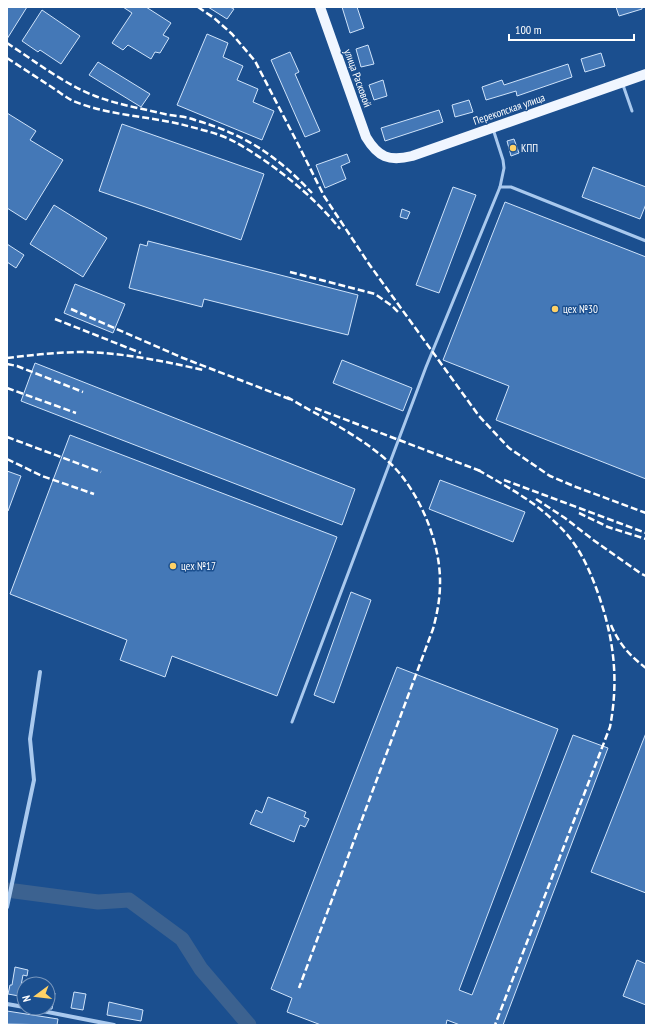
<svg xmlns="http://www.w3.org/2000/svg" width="653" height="1032" font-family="'PT Sans Narrow',sans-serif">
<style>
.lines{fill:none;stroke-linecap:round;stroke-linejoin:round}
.river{stroke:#3c6290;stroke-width:15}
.building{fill:#4478b7;stroke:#cfe3fa}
.lane{stroke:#a9c9ee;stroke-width:3}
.street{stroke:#a9c9ee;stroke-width:4}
.primary{stroke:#f0f6ff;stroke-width:10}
.rail{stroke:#fff;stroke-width:2.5;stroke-dasharray:7 3;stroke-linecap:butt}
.poi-dot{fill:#ffd166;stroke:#1b4f8f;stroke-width:1.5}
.labels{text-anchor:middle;stroke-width:3;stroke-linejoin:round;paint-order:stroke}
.street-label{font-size:11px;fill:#fff;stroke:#1b4f8f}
.poi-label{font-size:11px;fill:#fff;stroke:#1b4f8f;text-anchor:start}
</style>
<rect width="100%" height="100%" fill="#1b4f8f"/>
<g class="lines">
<path class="river" d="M7,890l91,12 31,-2 53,39 19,30 48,56"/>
</g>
<g class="building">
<path d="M7,7h20l-20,32z"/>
<path d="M123,7h23l25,16 -8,12 6,3 -9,15 -5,-1 -4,7 -23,-14 -5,5 -11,-7 20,-30z"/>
<path d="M208,7h22l4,2 -7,10z"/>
<path d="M342,7h15l7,21 -14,5z"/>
<path d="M616,7h26v2l-23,7z"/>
<path d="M42,10l38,26 -19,28 -21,-14 -2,2 -16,-11z"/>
<path d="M207,34l21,9 -5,14 20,9 -6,14 21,9 -5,13 21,9 -12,29 -85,-35z"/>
<path d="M368,45l6,19 -13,3 -5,-18z"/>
<path d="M290,52l9,20 -4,2 25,57 -15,6 -34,-77z"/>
<path d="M601,53l4,13 -20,6 -4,-13z"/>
<path d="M98,62l52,32 -9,13 -52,-32z"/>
<path d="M568,64l4,13 -55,19 -1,-5 -30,9 -4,-13 20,-7 2,5z"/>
<path d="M383,80l4,16 -13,4 -5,-15z"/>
<path d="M469,100l4,12 -18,5 -3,-12z"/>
<path d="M439,110l4,12 -58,19 -4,-13z"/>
<path d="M7,113l29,18 -6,9 33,20 -37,60 -19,-12z"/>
<path d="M122,124l142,50 -23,66 -142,-49z"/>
<path d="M514,139l5,14 -8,3 -4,-15z"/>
<path d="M347,154l3,8 -9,4 5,13 -21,9 -9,-23z"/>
<path d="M593,167l53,20v17l-6,15 -58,-22z"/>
<path d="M453,187l23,8 -37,98 -23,-8z"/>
<path d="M505,202l141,55v222l-150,-59 13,-34 -66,-26z"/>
<path d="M54,205l53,33 -24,39 -53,-33z"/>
<path d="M402,209l8,3 -3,7 -7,-2z"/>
<path d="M148,241l210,54 -10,40 -144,-36 -2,8 -73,-19 11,-44 7,2z"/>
<path d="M7,244l17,11 -8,13 -9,-6z"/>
<path d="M75,284l50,20 -12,29 -49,-20z"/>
<path d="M342,360l70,28 -9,23 -70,-28z"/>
<path d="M35,363l320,126 -13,36 -321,-124z"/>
<path d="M70,435l267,102 -60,159 -105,-40 -7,21 -45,-17 7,-20 -117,-46z"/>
<path d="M7,471l14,5 -13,35h-1z"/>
<path d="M440,480l85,32 -12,30 -84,-33z"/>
<path d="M351,592l20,8 -37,103 -20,-8z"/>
<path d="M397,667l161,62 -99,261 13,5 101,-260 35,13 -105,277h-43l-13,-5 -1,5h-125l-34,-13 5,-14 -21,-9z"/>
<path d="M646,733v160l-55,-21z"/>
<path d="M268,797l38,15 -2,5 5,2 -4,8 -5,-2 -6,17 -44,-18 6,-14 6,3z"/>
<path d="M637,960l9,4v41l-23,-9z"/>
<path d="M15,967l13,3 -1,6 -4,-1 -4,21 -11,-2 2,-9h2z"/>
<path d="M48,992l7,1 -3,16h-4z"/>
<path d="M74,992l12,2 -3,16 -12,-2z"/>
<path d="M109,1002l34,8 -2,11 -34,-6z"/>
<path d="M7,1011l51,8 -1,6 -50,-1z"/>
</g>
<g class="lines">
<g class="lane">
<path d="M623,85l9,26"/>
<path d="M493,129l10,31 1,8 -4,19"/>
<path d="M292,722l134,-355 74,-180h11l135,54"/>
</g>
<g class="street">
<path d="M7,907l27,-127 -4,-41 10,-67"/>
<path d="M7,1004l17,3"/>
<path d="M27,1008l87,17"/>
</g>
<path class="primary" d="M320,7l46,130c12,20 23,25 46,19l234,-82"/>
<g class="rail">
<path d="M198,7l16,11 18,16 23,27 44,85 25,50 45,68 110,152 30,32 41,28 26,11 70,26"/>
<path d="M7,43c26,17 59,42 88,53 24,9 49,13 74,19 9,1 18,2 26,5 51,15 81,35 117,73"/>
<path d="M7,58c14,9 29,19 43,28 8,5 15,11 23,15 34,14 72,15 107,23 18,5 39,9 55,18 36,20 79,54 105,87"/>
<path d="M290,272l85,22 17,12 7,7"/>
<path d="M71,309l112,49 109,42"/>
<path d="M55,319l86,34"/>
<path d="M7,358c25,-3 51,-6 76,-6 41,1 80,9 120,18"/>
<path d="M7,364l10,2 66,26"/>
<path d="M7,388l69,25"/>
<path d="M287,397c34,20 76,40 105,68 28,28 49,79 48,119 0,15 -3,30 -7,45l-134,359"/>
<path d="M315,408l168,64"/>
<path d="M7,437l94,35"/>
<path d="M7,459l35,17 52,18"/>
<path d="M478,470c28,16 56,31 78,53 22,20 32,43 42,70 16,46 21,86 12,134l-115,298"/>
<path d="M504,480l142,53"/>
<path d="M536,499l29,19 27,21 48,34 6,3"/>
<path d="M579,513l29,14 38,12"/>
<path d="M611,625c8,19 19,31 35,43"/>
</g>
</g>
<g class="poi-dot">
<circle cx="513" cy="148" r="4"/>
<circle cx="555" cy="309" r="4"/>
<circle cx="173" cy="566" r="4"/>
</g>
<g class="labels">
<g class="street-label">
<text transform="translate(358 78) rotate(70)" y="4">улица Расковой</text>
<text transform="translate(509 109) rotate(-19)" y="4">Перекопская улица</text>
</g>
<g class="poi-label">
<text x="521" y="152">КПП</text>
<text x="563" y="313">цех №30</text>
<text x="181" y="570">цех №17</text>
</g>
</g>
<rect width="653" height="1032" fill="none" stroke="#ffffff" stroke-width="16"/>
<g transform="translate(36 996) rotate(255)"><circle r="19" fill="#1b4f8f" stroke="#7695bc"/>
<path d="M0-3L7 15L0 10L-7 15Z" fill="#ffd166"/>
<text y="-6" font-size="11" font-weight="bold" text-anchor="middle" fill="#ffffff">N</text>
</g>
<path d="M509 34v6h125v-6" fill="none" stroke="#ffffff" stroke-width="2"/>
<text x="515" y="34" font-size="12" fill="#ffffff" stroke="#1b4f8f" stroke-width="3" paint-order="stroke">100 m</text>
</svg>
